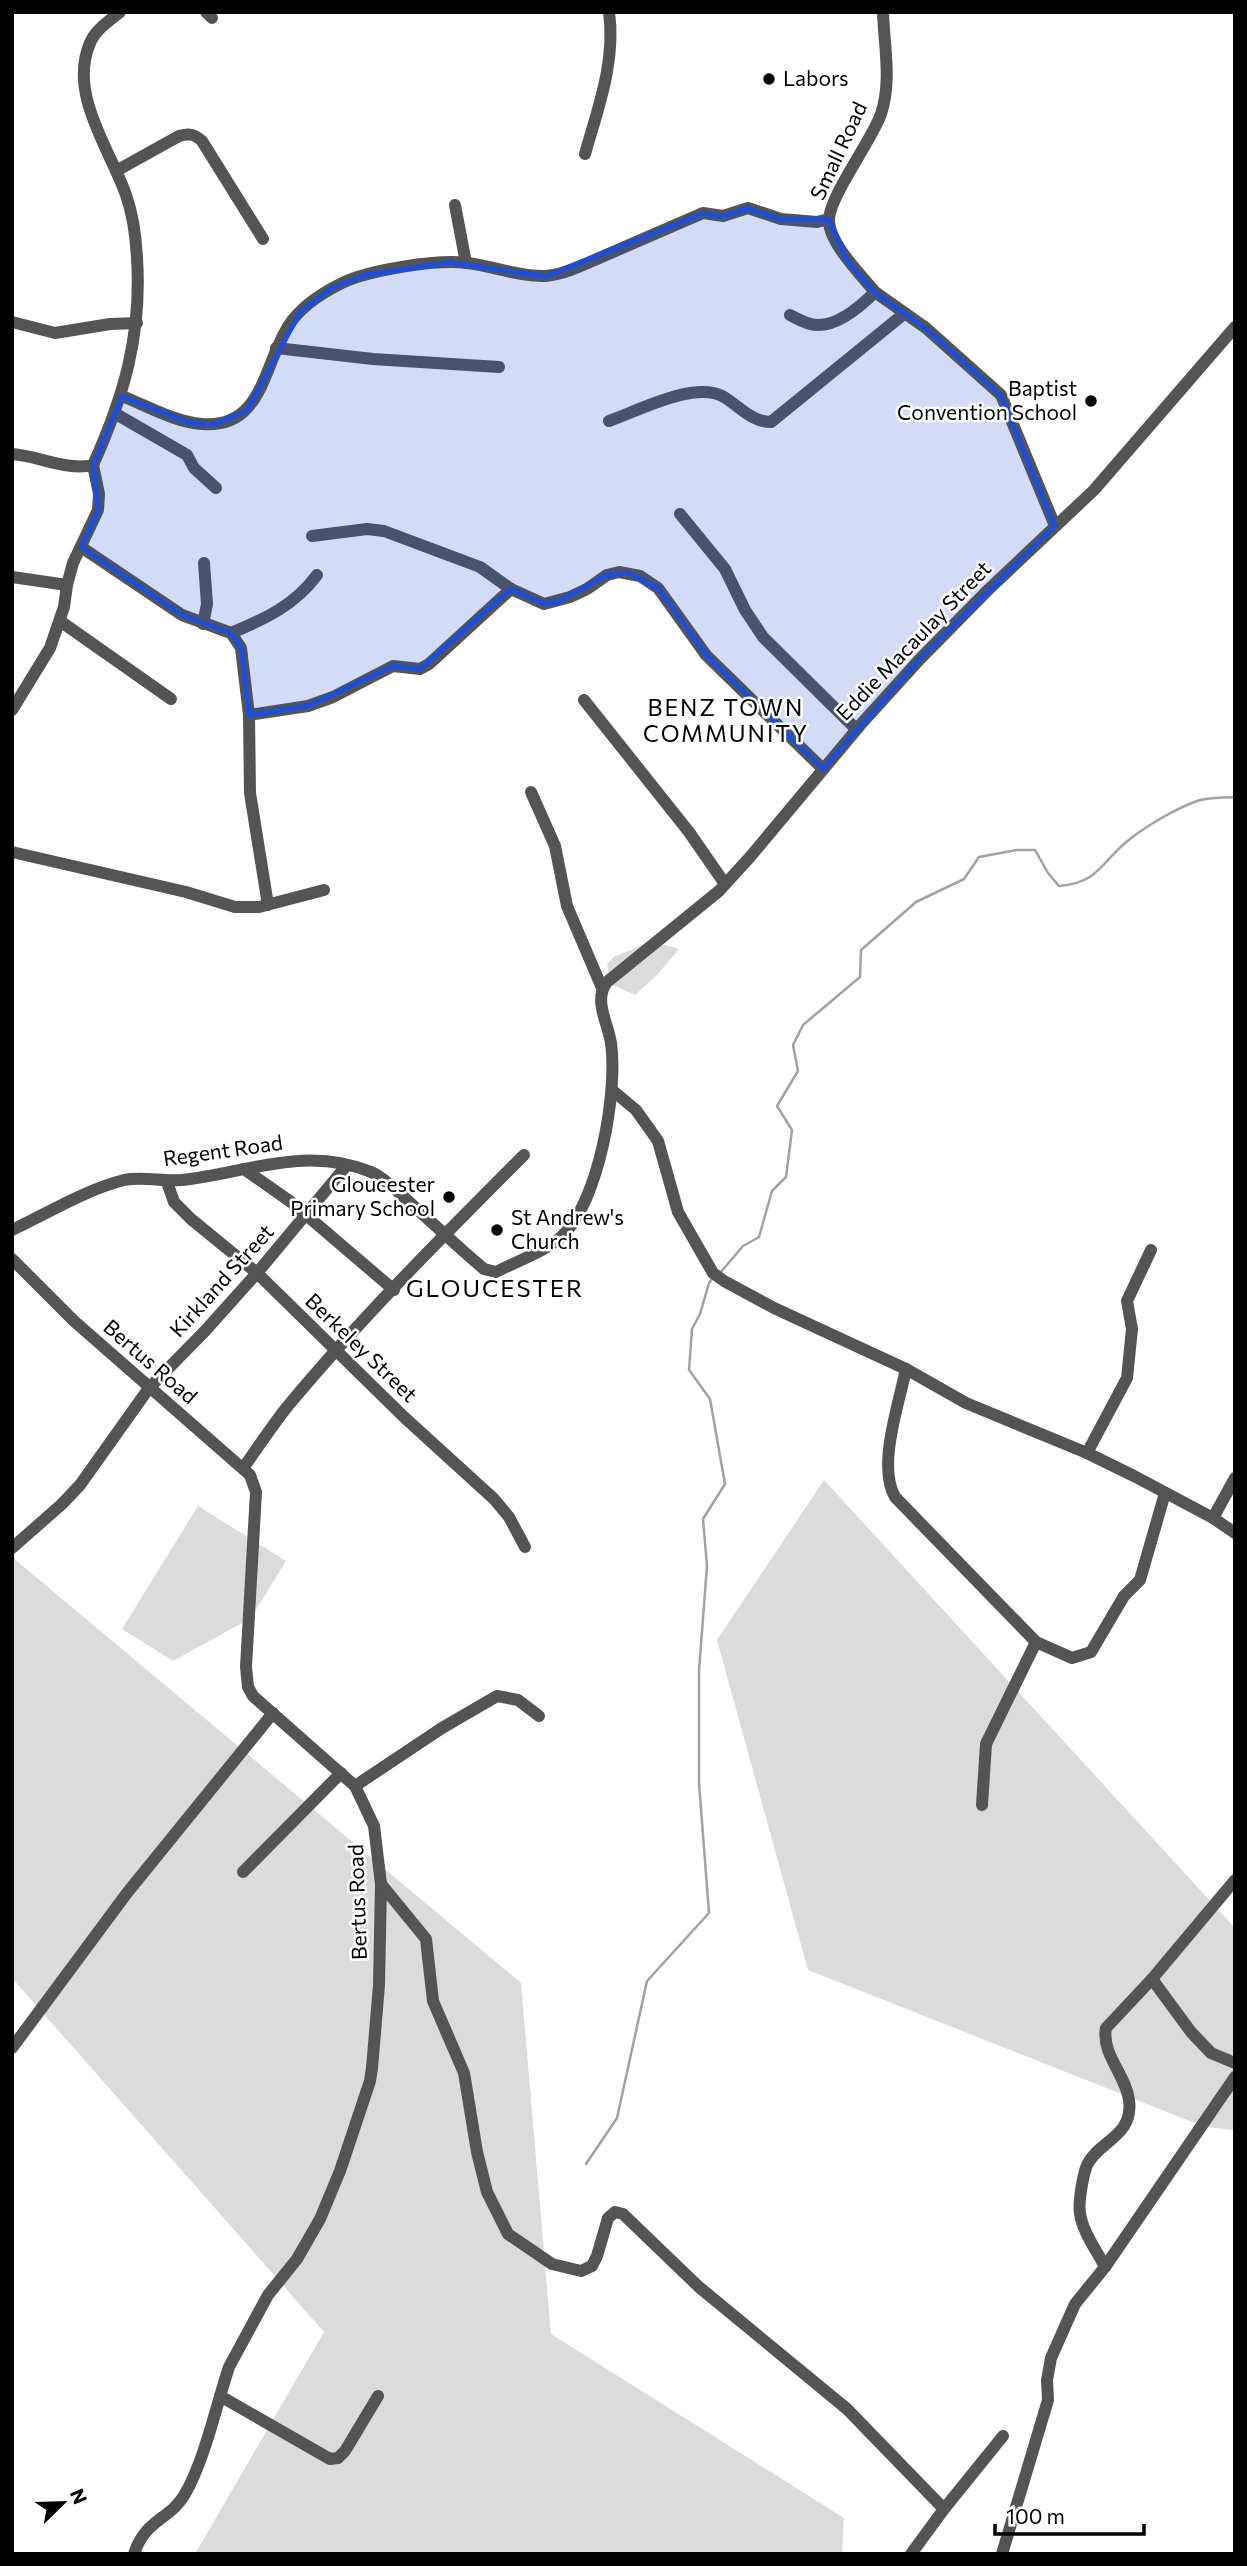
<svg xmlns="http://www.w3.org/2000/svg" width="1247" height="2566" font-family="Commissioner,sans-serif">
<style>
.green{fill:#dbdbdb}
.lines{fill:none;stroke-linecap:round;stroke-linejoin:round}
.stream{stroke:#a2a2a2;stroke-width:2.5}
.minor{stroke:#545454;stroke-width:12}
.marked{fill:#1d4ed8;fill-opacity:0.2;stroke:#1d4ed8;stroke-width:5;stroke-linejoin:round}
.poi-dot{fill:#000;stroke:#fff;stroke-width:2.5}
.labels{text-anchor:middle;stroke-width:5;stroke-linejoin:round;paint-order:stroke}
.poi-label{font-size:21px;fill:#000;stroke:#fff;text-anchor:start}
.street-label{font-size:21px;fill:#000;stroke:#fff}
.neighbourhood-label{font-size:23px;letter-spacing:2px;fill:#000;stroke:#fff}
.quarter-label{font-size:24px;letter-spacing:2px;fill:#000;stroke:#fff}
</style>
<rect width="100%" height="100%" fill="#fff"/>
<g class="green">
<path d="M652,941l27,8 -23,27 -21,19 -24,-11 -4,-20 7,-7z"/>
<path d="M824,1480l411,448v202l-30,-3 -397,-157 -91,-330z"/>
<path d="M198,1506l88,55 -35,57 -78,43 -51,-32z"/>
<path d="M12,1557l509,426 30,351 293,184 -2,36h-647l129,-222 -312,-354z"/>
</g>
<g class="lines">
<g class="stream">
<path d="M720,1273l23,-27 16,-9 13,-46 14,-14 6,-47 -15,-24 21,-35 -5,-26 10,-20 57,-48 1,-27 55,-48 48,-23 15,-22 38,-7h18l13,23 11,13c41,-3 43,-26 71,-47 18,-14 45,-30 67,-38 11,-4 26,-3 38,-4"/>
<path d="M586,2164l31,-46 30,-137 62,-68 -10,-130v-112l8,-105 -4,-47 22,-35 -15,-85 -21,-29 3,-41 8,-15 9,-31 3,-4"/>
</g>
<g class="minor">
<path d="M206,12l6,6"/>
<path d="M585,154c13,-46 31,-93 24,-142"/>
<path d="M116,171l63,-35c10,-3 15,-2 23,5l61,98"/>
<path d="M455,205l11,58"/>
<path d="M875,292c-13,-16 -46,-49 -46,-71 -1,-23 42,-79 52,-107 11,-33 3,-68 2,-102"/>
<path d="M790,315c8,4 17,10 27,10 21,1 44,-19 58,-33l51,36 75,67 54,131"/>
<path d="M12,322l43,11 55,-9 27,-1"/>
<path d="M276,348l97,11 126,8"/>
<path d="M122,396c25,10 53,26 80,28 61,5 61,-59 87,-99 12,-19 33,-32 53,-42 27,-13 95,-24 125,-20 26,3 53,14 79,13 21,-2 41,-13 60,-21 32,-14 65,-28 97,-42l20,3 25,-8 33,11 36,3 12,-3"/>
<path d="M116,414l71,41 7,13 22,20"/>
<path d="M609,421c29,-10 86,-41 115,-24 16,10 28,25 47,25l134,-109"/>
<path d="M12,454c27,2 54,17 81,11 31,-69 49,-130 44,-207 -1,-20 -4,-43 -11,-63 -16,-46 -58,-101 -36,-152 5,-13 19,-22 30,-31"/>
<path d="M680,514l45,55 20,41 18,27 93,92"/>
<path d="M312,536l55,-7 17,2 96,36 31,22 33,15 26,-7 17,-8 20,-14 12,-3 21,4 18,12 48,67 117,114"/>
<path d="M81,547l101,68 49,18 10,15 8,67 1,78 18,112"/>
<path d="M12,577l55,8"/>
<path d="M60,621l111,78"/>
<path d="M203,624l4,-20 -3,-41"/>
<path d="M231,633c34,-14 64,-28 86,-58"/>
<path d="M584,700l105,132 36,52"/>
<path d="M12,710l38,-62 14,-41 3,-22 6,-22 25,-53 1,-16 -6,-29"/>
<path d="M249,715l59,-9 25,-9 60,-31 27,3 9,-5 82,-75"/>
<path d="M531,792l24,54 12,60 35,82"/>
<path d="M12,852l174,40 49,15h24l65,-17"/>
<path d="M612,1090l24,20 22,31 20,71 35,61 11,8 50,27 132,61 60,34 121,50 47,23 79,42 22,15"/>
<path d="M244,1169l47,33 103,88"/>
<path d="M167,1182l7,20 17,17 66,54 147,144 90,82 15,18 16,30"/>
<path d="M12,1230c36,-17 73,-40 112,-50 19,-4 39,2 58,0 64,-7 124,-35 189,-8 17,8 32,25 46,37 22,20 44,41 67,60l12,3c21,-11 49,-20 66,-36 37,-34 56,-145 49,-193 -3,-20 -18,-43 -4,-61l112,-91 31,-34 112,-134 58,-64 69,-70 105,-99 141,-163"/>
<path d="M12,1259l62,62 176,154 6,17 -10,175 2,20 5,9 102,90 19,40 7,58 -2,101 -7,83 -2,13 -30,90 -20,48 -23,40 -29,36 -39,72c-13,39 -24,92 -44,127 -15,26 -40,25 -51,60"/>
<path d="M906,1369c-7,35 -29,97 -11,128l141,145 36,16 19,-6 33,-56 16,-16 25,-87"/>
<path d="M1087,1453l40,-75 5,-49 -5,-28 24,-51"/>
<path d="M244,1467c14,-20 28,-41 43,-60 74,-89 156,-171 237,-252"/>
<path d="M1213,1518l22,-40"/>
<path d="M12,1548l50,-44 18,-19 69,-97 56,-57 52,-58 90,-108"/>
<path d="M355,1786l87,-58 55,-32 21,4 21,16"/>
<path d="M982,1805l4,-61 50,-102"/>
<path d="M243,1872l98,-99"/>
<path d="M381,1884l45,55 7,62 31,72 13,79 10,40 21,42 44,30 29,7 11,-5 5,-10 11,-38 7,-6 8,2 76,73 148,122 97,100"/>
<path d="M1152,1979l39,53 20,21 24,10"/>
<path d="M12,2048l115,-155 146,-180"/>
<path d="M1105,2267c-8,-16 -23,-36 -25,-54 -2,-10 3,-38 7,-48 11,-24 47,-28 42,-65 -3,-25 -28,-46 -23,-72l46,-49 83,-99"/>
<path d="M220,2396l110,63 8,-1 7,-7 33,-55"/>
<path d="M911,2554l33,-45 59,-73"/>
<path d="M1002,2554l46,-154 -1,-20 4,-22 24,-54 30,-37 130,-190"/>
</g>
</g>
<path class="marked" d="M748,208l33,11h48l18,41 28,32 51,36 75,67 54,131 -135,133 -97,110 -117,-114 -48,-67 -30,-15 -21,2 -50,27 -13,2 -33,-15 -91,80 -27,-3 -85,40 -59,9 -8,-67 -10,-15 -49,-18 -101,-68 17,-37 -5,-45 29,-69 67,26 25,2 33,-14 53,-98 31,-24 33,-13 85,-13 97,14 157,-63 20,3z"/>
<g class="poi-dot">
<circle cx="769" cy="79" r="7"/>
<circle cx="1091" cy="401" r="7"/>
<circle cx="449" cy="1197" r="7"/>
<circle cx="497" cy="1230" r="7"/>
</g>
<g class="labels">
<g class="poi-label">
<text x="783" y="86">Labors</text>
<text x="1077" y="396" text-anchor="end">Baptist<tspan x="1077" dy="24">Convention School</tspan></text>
<text x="435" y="1192" text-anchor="end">Gloucester<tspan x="435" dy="24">Primary School</tspan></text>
<text x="511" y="1225">St Andrew's<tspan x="511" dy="24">Church</tspan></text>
</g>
<g class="street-label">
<text transform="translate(839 151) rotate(-65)" y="7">Small Road</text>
<text transform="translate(914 641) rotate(-46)" y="7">Eddie Macaulay Street</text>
<text transform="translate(223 1151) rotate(-8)" y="7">Regent Road</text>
<text transform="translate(222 1281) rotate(-48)" y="7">Kirkland Street</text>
<text transform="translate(361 1348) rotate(44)" y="7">Berkeley Street</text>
<text transform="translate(150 1362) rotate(41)" y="7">Bertus Road</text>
<text transform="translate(358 1902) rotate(-92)" y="7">Bertus Road</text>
</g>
<g class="neighbourhood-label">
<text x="726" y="716">BENZ TOWN<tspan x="726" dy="26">COMMUNITY</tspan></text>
</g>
<g class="quarter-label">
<text x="495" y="1297">GLOUCESTER</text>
</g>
</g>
<rect width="1247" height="2566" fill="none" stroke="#000000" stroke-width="28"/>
<g transform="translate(63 2503) rotate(67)" stroke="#ffffff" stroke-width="5" paint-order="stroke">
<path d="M0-5L12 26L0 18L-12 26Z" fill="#000000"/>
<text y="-10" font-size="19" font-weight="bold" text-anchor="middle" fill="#000000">N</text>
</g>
<path d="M995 2524v10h149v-10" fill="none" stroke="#000000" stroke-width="3.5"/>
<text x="1006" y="2524" font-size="21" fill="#000000" stroke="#ffffff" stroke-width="5" paint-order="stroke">100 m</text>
</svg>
